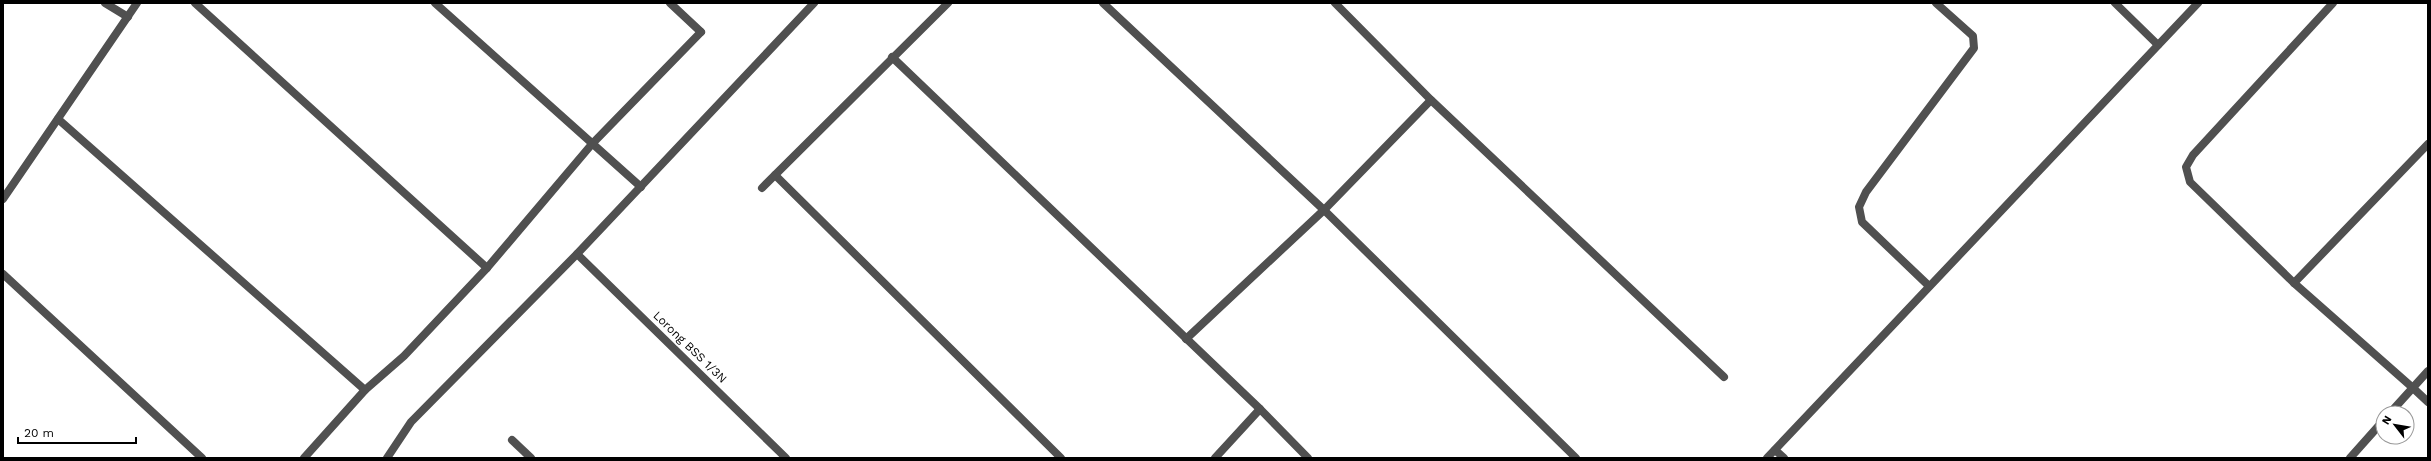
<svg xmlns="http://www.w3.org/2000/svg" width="2431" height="461" font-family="'Work Sans',sans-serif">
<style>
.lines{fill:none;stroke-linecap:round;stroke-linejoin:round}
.lane{stroke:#505050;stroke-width:8}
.street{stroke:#505050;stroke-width:8}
.labels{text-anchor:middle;stroke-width:3;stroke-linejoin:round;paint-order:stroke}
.street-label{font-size:12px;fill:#000;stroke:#fff}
</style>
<rect width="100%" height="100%" fill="#fff"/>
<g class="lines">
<g class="lane">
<path d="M105,3l23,14"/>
<path d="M195,3l292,265"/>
<path d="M670,3l31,29"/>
<path d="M1103,3l221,207 252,248"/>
<path d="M775,175l286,283"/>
<path d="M3,274l199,184"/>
<path d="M2294,283l134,-139"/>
<path d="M1929,286l-67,-64 -3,-15 7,-15 108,-144 -1,-12 -37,-33"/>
<path d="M1186,339l138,-129 107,-110"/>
<path d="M2413,388l15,14"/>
<path d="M512,440l19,18"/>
<path d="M1215,458l45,-49"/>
</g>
<g class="street">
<path d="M435,3l206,184"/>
<path d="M1335,3l96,97 293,277"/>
<path d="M2115,3l43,42"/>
<path d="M2333,3l-140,152 -7,12 4,15 104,101 119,105"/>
<path d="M892,57l368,352 48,49"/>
<path d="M58,119l307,271 39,-34 83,-88 105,-124 109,-112"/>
<path d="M762,188l186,-185"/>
<path d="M3,199l134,-196"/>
<path d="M577,254l209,204"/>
<path d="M2390,413l38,-42"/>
<path d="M1775,450l9,8"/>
<path d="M304,458l61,-68"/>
<path d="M387,458l24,-36 166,-168 237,-251"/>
<path d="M1767,458l431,-455"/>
<path d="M2350,458l33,-37"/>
</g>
</g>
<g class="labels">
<g class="street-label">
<text transform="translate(690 347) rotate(44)" y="4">Lorong BSS 1/3N</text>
</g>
</g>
<rect width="2431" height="461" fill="none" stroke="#000000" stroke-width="8"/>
<g transform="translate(2395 425) rotate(301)"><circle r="19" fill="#ffffff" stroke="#999999"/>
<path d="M0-3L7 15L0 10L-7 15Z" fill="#000000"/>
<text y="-6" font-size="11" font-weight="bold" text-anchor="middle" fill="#000000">N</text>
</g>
<path d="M18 437v6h118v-6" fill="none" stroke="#000000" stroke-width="2"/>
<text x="24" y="437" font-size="12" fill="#000000" stroke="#ffffff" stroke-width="3" paint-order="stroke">20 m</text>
</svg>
